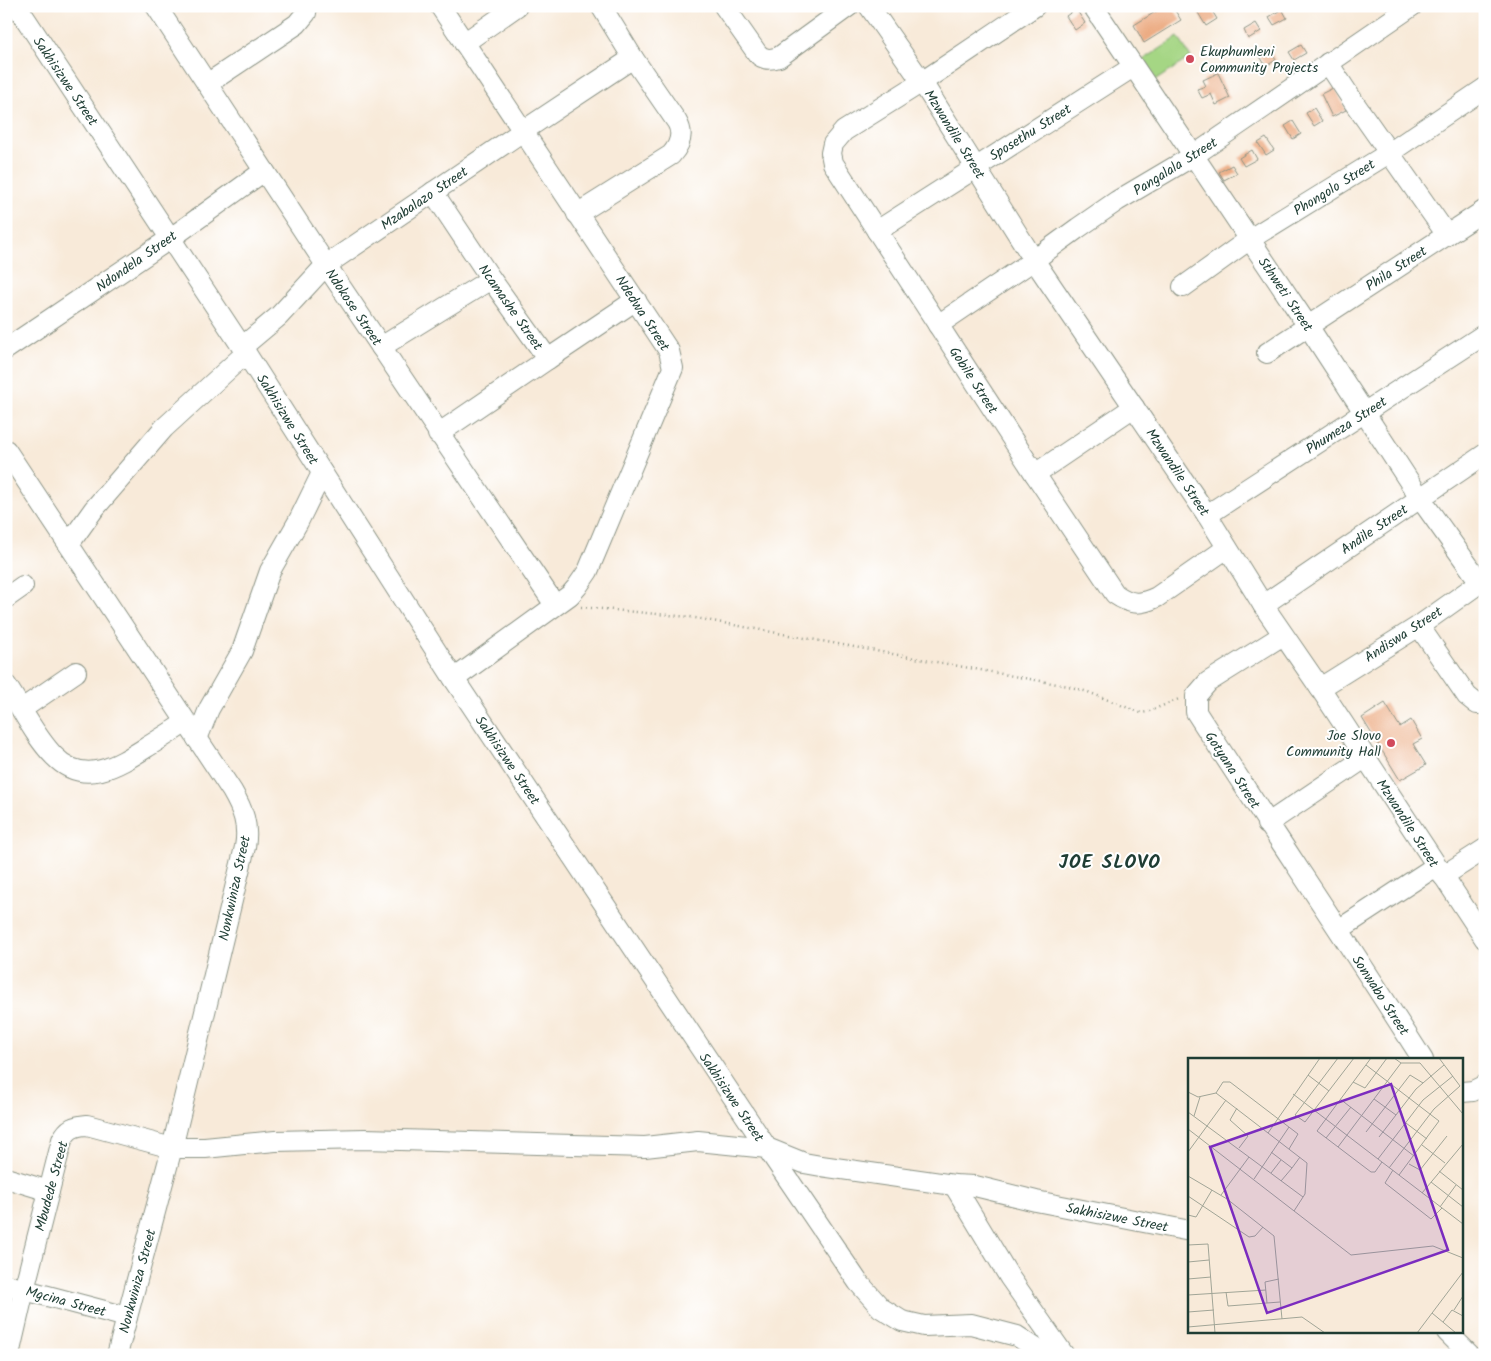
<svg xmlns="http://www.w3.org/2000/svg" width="1491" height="1361" font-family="Kalam,sans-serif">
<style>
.green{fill:#a5d684;stroke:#628a5c}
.building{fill:#ecac83}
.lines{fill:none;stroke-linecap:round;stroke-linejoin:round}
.minor-casing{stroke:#8c9486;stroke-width:22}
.path{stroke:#8c9486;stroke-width:2.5;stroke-dasharray:1 4;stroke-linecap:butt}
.minor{stroke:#fff;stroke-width:20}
.poi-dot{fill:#d1495b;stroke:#fff;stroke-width:2}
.labels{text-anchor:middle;stroke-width:4;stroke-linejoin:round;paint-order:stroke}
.poi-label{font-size:14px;fill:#1f3d34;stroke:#fff;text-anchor:start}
.street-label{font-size:14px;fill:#1f3d34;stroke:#fff}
.district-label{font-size:19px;font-weight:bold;letter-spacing:1px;fill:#1f3d34;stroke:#fff}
.inset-road{fill:none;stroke:#a1a597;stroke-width:1}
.view{fill:#7b2cbf;fill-opacity:0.15;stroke:#7b2cbf;stroke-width:2.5}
.inset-edge{fill:none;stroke:#1f3d34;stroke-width:2.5}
</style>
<rect width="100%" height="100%" fill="#fff"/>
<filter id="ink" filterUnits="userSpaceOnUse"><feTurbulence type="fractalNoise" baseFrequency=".02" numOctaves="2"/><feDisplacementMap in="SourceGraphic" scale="10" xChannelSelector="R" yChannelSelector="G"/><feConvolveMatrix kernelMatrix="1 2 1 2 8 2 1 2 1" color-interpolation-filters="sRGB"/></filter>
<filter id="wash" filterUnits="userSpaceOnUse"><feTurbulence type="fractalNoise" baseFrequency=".0096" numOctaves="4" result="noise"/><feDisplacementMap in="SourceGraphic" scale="20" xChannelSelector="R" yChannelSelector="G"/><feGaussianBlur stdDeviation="1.12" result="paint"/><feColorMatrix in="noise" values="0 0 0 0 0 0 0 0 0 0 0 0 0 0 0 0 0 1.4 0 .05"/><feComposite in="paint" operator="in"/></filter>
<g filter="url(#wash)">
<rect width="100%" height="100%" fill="#f8ead9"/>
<path class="green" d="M1178,37l13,20 -41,27 -13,-20z"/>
<g id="blocks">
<g class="building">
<path d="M1165,6h7l9,14 -37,23 -10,-18z"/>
<path d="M1194,6h15l8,13 -11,7z"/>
<path d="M1076,9l9,14 -10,7 -9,-14z"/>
<path d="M1282,9l5,9 -13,7 -5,-8z"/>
<path d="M1256,23l5,8 -13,8 -4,-9z"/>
<path d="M1301,45l5,8 -12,7 -5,-8z"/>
<path d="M1269,49l7,11 -10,6 -7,-11z"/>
<path d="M1218,73l12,25 -14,7 -5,-11 -9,4 -5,-9 9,-3 -3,-6z"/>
<path d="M1335,87l11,23 -14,7 -11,-23z"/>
<path d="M1314,108l8,13 -8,5 -8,-13z"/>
<path d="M1293,121l8,13 -8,5 -8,-13z"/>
<path d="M1266,138l8,12 -8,5 -8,-12z"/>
<path d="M1252,150l5,9 -13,7 -5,-8z"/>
<path d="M1232,165l5,8 -13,7 -5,-8z"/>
<path d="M1385,703l15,24 11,-7 11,19 -9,5 13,21 -26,15 -38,-62z"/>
</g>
</g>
</g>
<g filter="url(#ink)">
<use href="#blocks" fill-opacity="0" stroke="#8c9486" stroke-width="1"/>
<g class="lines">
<g class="minor-casing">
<g id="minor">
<path d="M17,6l225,341 212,332 313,469 37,15 17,3 133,19 21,1 61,15 154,30"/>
<path d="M156,6l170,259 229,340"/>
<path d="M440,6l229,345 4,17 -85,203 -11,16 -7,8 -116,84"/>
<path d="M724,6l33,47c6,7 13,7 22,4l70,-51"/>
<path d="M869,6l53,76 112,178 173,255 56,90 57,83 165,251"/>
<path d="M1035,6l-113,76 -78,49 -11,13 -2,9 2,10 202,311 80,120c16,11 25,11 42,3l70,-49"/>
<path d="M1093,6l215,320 112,172 60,84"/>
<path d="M464,43l53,-37"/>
<path d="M1328,63l27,41 92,131"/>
<path d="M207,84l90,-60 9,-11 1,-7"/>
<path d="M433,192l58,87 57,80 88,-59"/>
<path d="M577,214l94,-59c9,-10 13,-21 6,-33l-44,-64 -32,-52"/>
<path d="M877,231l256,-164"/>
<path d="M1183,287l67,-48 139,-86 96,-65"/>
<path d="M938,325l96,-65 44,-32 39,-27 76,-45 219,-150"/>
<path d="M242,347l37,-31 47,-51 197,-134 110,-73"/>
<path d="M381,347l110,-68"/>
<path d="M6,349l165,-111 93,-67"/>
<path d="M1267,353l218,-143"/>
<path d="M438,434l110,-75"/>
<path d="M6,450l226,341c11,19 17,34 13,56l-73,301 -55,207"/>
<path d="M1035,474l99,-67"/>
<path d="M1207,515l278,-181"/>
<path d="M69,544l25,-35 70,-81 82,-75"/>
<path d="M6,598l17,-12"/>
<path d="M1263,605l222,-151"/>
<path d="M1419,626l48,70 10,8h8"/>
<path d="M1283,635l-75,47 -12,14v16c75,117 153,231 227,348"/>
<path d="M6,685c15,22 29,52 48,71 30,31 63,10 93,-9 13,-8 26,-16 39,-25"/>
<path d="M1320,688l99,-62 66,-47"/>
<path d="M22,709l54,-37"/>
<path d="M197,739l12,-30 33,-58 28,-80 28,-49 24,-49"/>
<path d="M1267,824l98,-66"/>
<path d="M1443,876l42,-27"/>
<path d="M1340,929l96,-63"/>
<path d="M1462,1092l11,-1 12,-6"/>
<path d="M6,1178l43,13"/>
<path d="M954,1185l56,93 54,77"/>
<path d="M6,1285l121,32"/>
<path d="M1447,1332l23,23"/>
<path d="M9,1355l15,-65 38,-150c6,-12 12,-14 25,-15l85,23h33l70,-7 90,-2 280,8 53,-6 69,7 91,134 23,26 21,13 22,5 47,-2 46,12 29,19"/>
</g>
</g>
<path class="path" d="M581,607l109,10 378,69 20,6 53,21 6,-1 32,-13"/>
<use href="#minor" class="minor"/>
</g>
</g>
<g class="poi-dot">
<circle cx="1190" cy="59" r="5"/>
<circle cx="1391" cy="743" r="5"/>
</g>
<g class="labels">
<g class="poi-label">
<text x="1200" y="56">Ekuphumleni<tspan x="1200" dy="16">Community Projects</tspan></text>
<text x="1381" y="740" text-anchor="end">Joe Slovo<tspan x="1381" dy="16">Community Hall</tspan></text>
</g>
<g class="street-label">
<text transform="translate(66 81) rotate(56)" y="5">Sakhisizwe Street</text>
<text transform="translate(1030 132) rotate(-32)" y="5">Sposethu Street</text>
<text transform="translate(955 134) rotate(58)" y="5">Mzwandile Street</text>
<text transform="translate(1175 166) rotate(-32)" y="5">Pangalala Street</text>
<text transform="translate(1334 187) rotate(-32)" y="5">Phongolo Street</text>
<text transform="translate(424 198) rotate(-34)" y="5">Mzabalazo Street</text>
<text transform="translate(136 261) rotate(-35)" y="5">Ndondela Street</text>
<text transform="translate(1396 268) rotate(-33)" y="5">Phila Street</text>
<text transform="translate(1286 294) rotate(56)" y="5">Sthweti Street</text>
<text transform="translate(354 307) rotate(56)" y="5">Ndokose Street</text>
<text transform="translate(511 307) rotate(55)" y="5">Ncamashe Street</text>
<text transform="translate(643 313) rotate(57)" y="5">Ndedwa Street</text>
<text transform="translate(974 380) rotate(57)" y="5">Gobile Street</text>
<text transform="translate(288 419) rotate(58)" y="5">Sakhisizwe Street</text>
<text transform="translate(1346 425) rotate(-33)" y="5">Phumeza Street</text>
<text transform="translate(1178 472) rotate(56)" y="5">Mzwandile Street</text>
<text transform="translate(1374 529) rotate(-34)" y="5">Andile Street</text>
<text transform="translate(1403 634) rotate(-33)" y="5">Andiswa Street</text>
<text transform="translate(508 760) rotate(56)" y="5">Sakhisizwe Street</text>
<text transform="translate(1233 770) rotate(57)" y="5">Gotyana Street</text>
<text transform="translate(1408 823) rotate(57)" y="5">Mzwandile Street</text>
<text transform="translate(234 888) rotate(-78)" y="5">Nonkwiniza Street</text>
<text transform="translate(1381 995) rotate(57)" y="5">Sonwabo Street</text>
<text transform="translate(732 1097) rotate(56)" y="5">Sakhisizwe Street</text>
<text transform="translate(51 1186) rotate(-75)" y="5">Mbudede Street</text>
<text transform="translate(1117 1217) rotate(11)" y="5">Sakhisizwe Street</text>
<text transform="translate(137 1281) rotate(-75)" y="5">Nonkwiniza Street</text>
<text transform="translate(66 1301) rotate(15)" y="5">Mgcina Street</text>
</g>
<g class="district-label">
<text x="1110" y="868">JOE SLOVO</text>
</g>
</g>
<g transform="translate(1188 1058)">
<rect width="275" height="275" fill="#f8ead9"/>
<path class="inset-road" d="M150,0l-43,57 10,7 49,-64M183,0l-54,73 54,41h4l7,-10M206,0l7,5h19l43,51M178,7l73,56 -40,54M120,17l21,16M165,24l12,6 22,-30M0,34l10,5 18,-4M28,35l91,70 -2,31 -11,17M28,35l7,-11h7l68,52 -9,15M105,36l170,130M152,41l74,57M186,41l22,16M49,50l-7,12 18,16 -9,12M0,54l115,85M6,58l6,-19M218,65l21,16M0,71l163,126 82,-9 30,12M178,74l44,-57 13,8M80,75l52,-75M191,79l37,-48 28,-24M138,80l25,-31M234,87l23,18M150,89l63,-84M0,94l38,-52M83,94l21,16 8,-11M190,101l45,-59 30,-24M221,106l11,6 27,-34M201,110l45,-59 26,-23 -21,-28M205,112l-8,13 46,36 11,-11M251,113l24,19M83,115l10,-13M0,118l39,23 47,37 8,83M66,121l35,-52M93,123l11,-13M243,124l32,25M234,135l41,-49M33,137l28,-38M0,138l61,41 6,-1 8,-9M252,149l16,-22M0,157l8,2 16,-27M0,187l20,-1 7,89M0,204l21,-2M0,221l23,-2M38,234l2,14 52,-4M0,237l78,-5M79,245l-2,-21 14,-3M266,252l9,-14M0,254l26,-2M244,255l24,20M255,264l9,-12 11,6M0,269l114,-10 23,16M229,275l46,-61"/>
<path class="view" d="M203,26l57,166 -181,63 -57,-166z"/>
<rect width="275" height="275" class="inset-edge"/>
</g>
<rect width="1491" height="1361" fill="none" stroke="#fff" stroke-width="25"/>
</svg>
